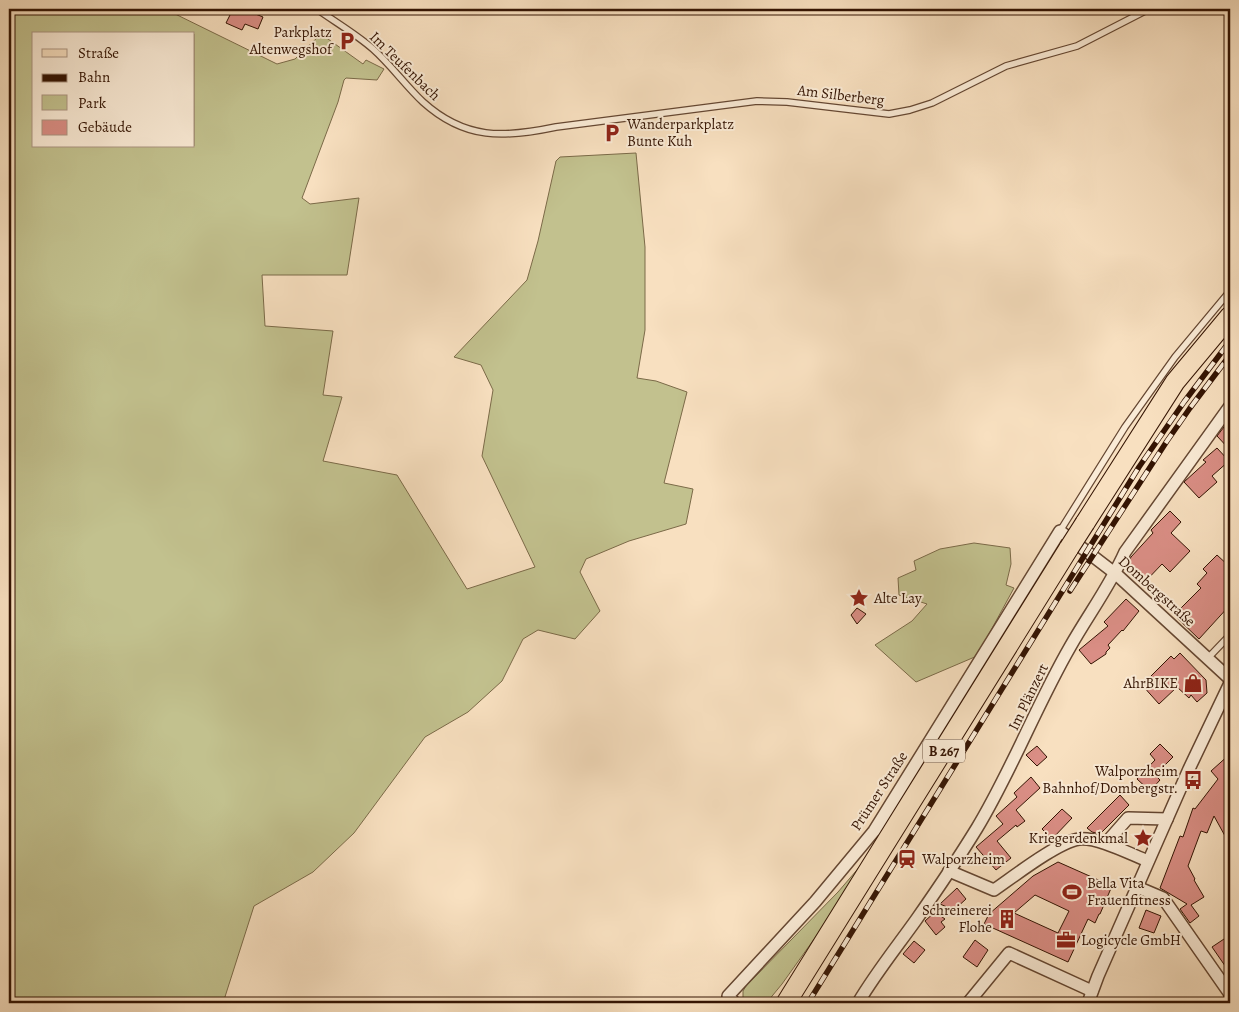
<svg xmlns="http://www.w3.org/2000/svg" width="1239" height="1012" font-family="Alegreya,serif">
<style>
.green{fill:#c2c18e;stroke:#7b6a48;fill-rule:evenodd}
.building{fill:#da8e85;stroke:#341403;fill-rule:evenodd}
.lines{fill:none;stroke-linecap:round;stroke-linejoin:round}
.lane-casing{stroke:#654732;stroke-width:8}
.street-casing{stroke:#654732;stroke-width:14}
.primary-casing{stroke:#341403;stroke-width:21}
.lane{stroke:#faebd6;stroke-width:5.5}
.street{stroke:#faebd6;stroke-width:11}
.primary{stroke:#f8e0c0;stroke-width:19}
.rail-casing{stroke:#341403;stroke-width:5.5}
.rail{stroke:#faebd6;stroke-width:4;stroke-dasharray:11;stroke-linecap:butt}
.primary-bridge-casing{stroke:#341403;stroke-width:21;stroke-linecap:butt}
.primary-bridge{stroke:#f8e0c0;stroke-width:19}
.labels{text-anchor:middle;stroke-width:4;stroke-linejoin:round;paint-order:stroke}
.shield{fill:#faebd6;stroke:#6f5442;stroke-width:1}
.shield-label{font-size:14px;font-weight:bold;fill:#341403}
.poi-label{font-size:15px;fill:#341403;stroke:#faebd6;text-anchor:end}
.street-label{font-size:15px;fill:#341403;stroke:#faebd6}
</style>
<rect width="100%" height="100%" fill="#f8e0c0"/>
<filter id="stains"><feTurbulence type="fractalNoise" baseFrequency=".004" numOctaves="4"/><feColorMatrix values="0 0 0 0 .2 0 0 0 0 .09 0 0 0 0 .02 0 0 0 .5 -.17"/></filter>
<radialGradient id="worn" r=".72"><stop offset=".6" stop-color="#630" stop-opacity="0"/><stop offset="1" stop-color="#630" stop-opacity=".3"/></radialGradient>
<g class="green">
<path d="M9,9h156l112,55 18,-5 26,-25 42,30 3,-4 18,9 -7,11 -31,-2 -2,2 -6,22 -36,96 8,6 49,-6 -12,77h-85l3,51 68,5 -10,64 19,2 -19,64 74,14 70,114 68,-22 -53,-111 11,-66 -12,-25 -27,-8 73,-77 11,-39 18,-80 4,-4 76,-4 9,94v83l-8,48 19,3 31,11 -23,91 29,6 -7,35 -57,17 -43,18 -6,13 20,39 -25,28 -37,-9 -15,9 -21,42 -34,31 -43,25 -71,96 -41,39 -59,34 -31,97h-214zM34,34h160v112h-160z"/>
<path d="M974,543l36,5 1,16 -5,21 8,3 -37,68 -61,26 -41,-37 37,-24 15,-17 -28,-9 -1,-17 18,-8 -2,-9 26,-12z"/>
<path d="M874,850l-57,85 -35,49 -14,17 -5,2h-15l-5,-4v-8l3,-5 92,-94z"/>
</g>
<g class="building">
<path d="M233,9h10l20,8 -5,12 -13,-5 -3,6 -16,-7z"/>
<path d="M1224,427l6,6v17l-13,-14z"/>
<path d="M1217,448l12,13 -17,15 5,6 -18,16 -15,-16 22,-20 -3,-2z"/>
<path d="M1170,511l11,11 -10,11 19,18 -20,21 -8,-8 -20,21 -17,-16 6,-12 22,-24 -2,-3z"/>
<path d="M1217,555l13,12v38l-31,34 -25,-24 27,-27 -4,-4 10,-11 -4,-4z"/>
<path d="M1126,599l13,12 -16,20 -1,-1 -14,15 2,3 -4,4v2l-15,10 -12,-14 29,-24 -4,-4z"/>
<path d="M857,608l9,6 -9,10 -6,-9z"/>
<path d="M1180,653l26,27 1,13 -10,9 -6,-7 -2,3 -12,-11 -18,17 -17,-19 29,-29 3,3z"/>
<path d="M1160,744l13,13 -18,18 5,5 -10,11 -13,-12 18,-19 -5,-6z"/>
<path d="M1037,746l10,11 -10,9 -11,-11z"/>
<path d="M1230,754v91l-16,-29 -7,17 -6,-2 -13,35 7,13 -1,1 10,17 -13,8 8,11 -9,7 -10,-14 7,-5 -27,-16 20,-52 3,1 10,-29 2,1 23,-30 -7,-8z"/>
<path d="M1031,777l9,11 -24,22 9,11 -8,6 -1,-2 -19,16 14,17 -15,12 -20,-23 27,-23 -7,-8 21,-19 -3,-4z"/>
<path d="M1120,795l9,10 -29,29 -8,-2 -5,-4z"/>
<path d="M1062,809l10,9 -20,21 -10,-10z"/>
<path d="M1058,862l54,24 -12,28h-1l-4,9 -7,-4 -20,43 -84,-38 5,-10 44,-38zM1035,895l34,16 -11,22 -44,-20z"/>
<path d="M957,888l9,11 -12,11 -14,-6z"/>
<path d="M1146,910l15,6 -7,17 -15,-5z"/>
<path d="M935,912l10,7 -4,3 4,5 -9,8 -11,-14z"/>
<path d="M1230,935v38l-18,-26z"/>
<path d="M975,940l13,10 -11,17 -14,-10z"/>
<path d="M914,941l11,9 -11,13 -11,-9z"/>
</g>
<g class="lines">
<g class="lane-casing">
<g id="lane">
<path d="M317,9c18,13 39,25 56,40 18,16 32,36 50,53 42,38 81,36 133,25l201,-26 30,1 102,12 21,-4 22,-7 74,-37 71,-20 72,-37"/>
<path d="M1060,531l65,-104 50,-70 55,-66"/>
<path d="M1208,658l22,-23"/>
</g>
</g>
<g class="street-casing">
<g id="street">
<path d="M1106,843l22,-25 39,1"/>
<path d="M949,871l45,19c19,-13 64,-48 85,-51 19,-2 51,15 69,22"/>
<path d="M1137,887l26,11 67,96"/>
<path d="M735,1003l-7,-7 87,-94 59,-71 186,-300 56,43 114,105"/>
<path d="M858,1003c17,-29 38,-55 58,-83 21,-30 42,-61 61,-92 35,-58 59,-122 93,-181 18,-32 40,-61 55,-95l105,-146"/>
<path d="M968,1003l41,-50 83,38"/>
<path d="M1088,1003l10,-27 91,-207 41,-86"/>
</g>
</g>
<g class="primary-casing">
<g id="primary">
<path d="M1085,523l90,-141 55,-66"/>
<path d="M786,1003l283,-455"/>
</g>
</g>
<use href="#lane" class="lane"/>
<use href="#street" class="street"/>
<use href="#primary" class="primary"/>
<g class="rail-casing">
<g id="rail">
<path d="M1070,591l97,-150 23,-33 40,-53"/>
<path d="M808,1003l331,-536 45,-65 46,-61"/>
</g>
</g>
<use href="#rail" class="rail"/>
<g class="primary-bridge-casing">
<path id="primary-bridge" d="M1069,548l16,-25"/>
</g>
<use href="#primary-bridge" class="primary-bridge"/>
</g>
<defs>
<g id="parking-bare" transform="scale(1.5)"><path d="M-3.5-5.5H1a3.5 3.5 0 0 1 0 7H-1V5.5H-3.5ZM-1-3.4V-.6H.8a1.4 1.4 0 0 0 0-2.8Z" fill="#8f2418" stroke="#faebd6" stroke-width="2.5" paint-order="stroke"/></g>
<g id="sight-bare" transform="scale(1.5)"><path d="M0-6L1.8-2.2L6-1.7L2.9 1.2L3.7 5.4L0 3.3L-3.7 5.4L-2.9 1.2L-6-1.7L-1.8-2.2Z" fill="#8f2418" stroke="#faebd6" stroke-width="2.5" paint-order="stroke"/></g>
<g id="shop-bare" transform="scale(1.5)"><path d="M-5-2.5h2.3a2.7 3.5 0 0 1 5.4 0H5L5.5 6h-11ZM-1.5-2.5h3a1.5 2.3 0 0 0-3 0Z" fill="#8f2418" stroke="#faebd6" stroke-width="2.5" paint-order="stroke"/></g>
<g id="bus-bare" transform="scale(1.5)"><path d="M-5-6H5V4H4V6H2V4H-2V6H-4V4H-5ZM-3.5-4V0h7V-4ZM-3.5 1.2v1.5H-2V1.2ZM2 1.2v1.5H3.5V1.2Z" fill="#8f2418" stroke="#faebd6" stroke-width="2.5" paint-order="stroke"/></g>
<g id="station-bare" transform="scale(1.5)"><path d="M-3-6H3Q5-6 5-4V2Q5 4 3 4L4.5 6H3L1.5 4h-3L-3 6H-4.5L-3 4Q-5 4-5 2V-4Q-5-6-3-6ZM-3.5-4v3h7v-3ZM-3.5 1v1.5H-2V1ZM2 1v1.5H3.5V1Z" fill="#8f2418" stroke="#faebd6" stroke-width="2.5" paint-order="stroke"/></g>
<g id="stadium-bare" transform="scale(1.5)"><path d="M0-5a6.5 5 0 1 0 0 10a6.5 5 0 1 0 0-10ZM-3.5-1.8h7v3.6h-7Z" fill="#8f2418" stroke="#faebd6" stroke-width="2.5" paint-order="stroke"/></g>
<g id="building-bare" transform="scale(1.5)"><path d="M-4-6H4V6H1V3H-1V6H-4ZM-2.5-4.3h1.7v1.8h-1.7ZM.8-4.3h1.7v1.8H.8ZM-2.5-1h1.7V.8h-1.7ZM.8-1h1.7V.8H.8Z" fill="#8f2418" stroke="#faebd6" stroke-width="2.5" paint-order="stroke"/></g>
<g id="office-bare" transform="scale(1.5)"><path d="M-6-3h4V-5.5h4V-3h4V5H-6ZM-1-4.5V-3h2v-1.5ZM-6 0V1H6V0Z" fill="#8f2418" stroke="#faebd6" stroke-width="2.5" paint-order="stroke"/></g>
</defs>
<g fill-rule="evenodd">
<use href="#parking-bare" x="347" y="41"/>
<use href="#parking-bare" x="612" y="133"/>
<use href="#sight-bare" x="859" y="598"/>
<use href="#shop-bare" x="1193" y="683"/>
<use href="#bus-bare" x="1193" y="780"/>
<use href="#sight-bare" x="1143" y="838"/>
<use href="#station-bare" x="907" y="859"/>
<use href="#stadium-bare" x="1072" y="892"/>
<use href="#building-bare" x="1007" y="919"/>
<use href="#office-bare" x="1066" y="940"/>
</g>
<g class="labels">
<rect class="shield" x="923" y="739.5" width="42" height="23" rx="4"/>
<g class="shield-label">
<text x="944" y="756">B 267</text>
</g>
<g class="poi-label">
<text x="332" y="37">Parkplatz<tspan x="332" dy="17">Altenwegshof</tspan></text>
<text x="627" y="129" text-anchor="start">Wanderparkplatz<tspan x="627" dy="17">Bunte Kuh</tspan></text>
<text x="874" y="603" text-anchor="start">Alte Lay</text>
<text x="1178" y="688">AhrBIKE</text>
<text x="1178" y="776">Walporzheim<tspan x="1178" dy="17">Bahnhof/Dombergstr.</tspan></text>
<text x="1128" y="843">Kriegerdenkmal</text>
<text x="922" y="864" text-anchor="start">Walporzheim</text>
<text x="1087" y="888" text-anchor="start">Bella Vita<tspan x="1087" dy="17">Frauenfitness</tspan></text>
<text x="992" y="915">Schreinerei<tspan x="992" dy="17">Flohe</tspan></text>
<text x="1081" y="945" text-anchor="start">Logicycle GmbH</text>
</g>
<g class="street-label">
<text transform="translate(405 66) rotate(44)" y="5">Im Teufenbach</text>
<text transform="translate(841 95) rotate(7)" y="5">Am Silberberg</text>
<text transform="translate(1157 591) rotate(42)" y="5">Dombergstraße</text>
<text transform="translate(1028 697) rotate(-64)" y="5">Im Plänzert</text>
<text transform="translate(879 791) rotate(-57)" y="5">Prümer Straße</text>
</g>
</g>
<rect width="1239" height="1012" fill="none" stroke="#f8e0c0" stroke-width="30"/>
<rect x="10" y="10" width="1219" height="992" fill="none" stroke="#341403" stroke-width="2.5"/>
<rect x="15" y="15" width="1209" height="982" fill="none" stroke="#341403"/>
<rect x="32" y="32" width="162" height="115" fill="#faebd6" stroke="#ab9582"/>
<rect x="42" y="49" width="25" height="8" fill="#f8e0c0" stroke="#ab9582"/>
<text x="78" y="58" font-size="15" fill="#341403">Straße</text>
<rect x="42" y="74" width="25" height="8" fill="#341403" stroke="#ab9582"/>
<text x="78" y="82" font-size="15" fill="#341403">Bahn</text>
<rect x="42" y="95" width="25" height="15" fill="#c2c18e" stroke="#ab9582"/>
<text x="78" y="108" font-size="15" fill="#341403">Park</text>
<rect x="42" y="120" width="25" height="15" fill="#da8e85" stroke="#ab9582"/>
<text x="78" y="132" font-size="15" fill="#341403">Gebäude</text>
<rect width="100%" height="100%" filter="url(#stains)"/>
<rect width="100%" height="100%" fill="url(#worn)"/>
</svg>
